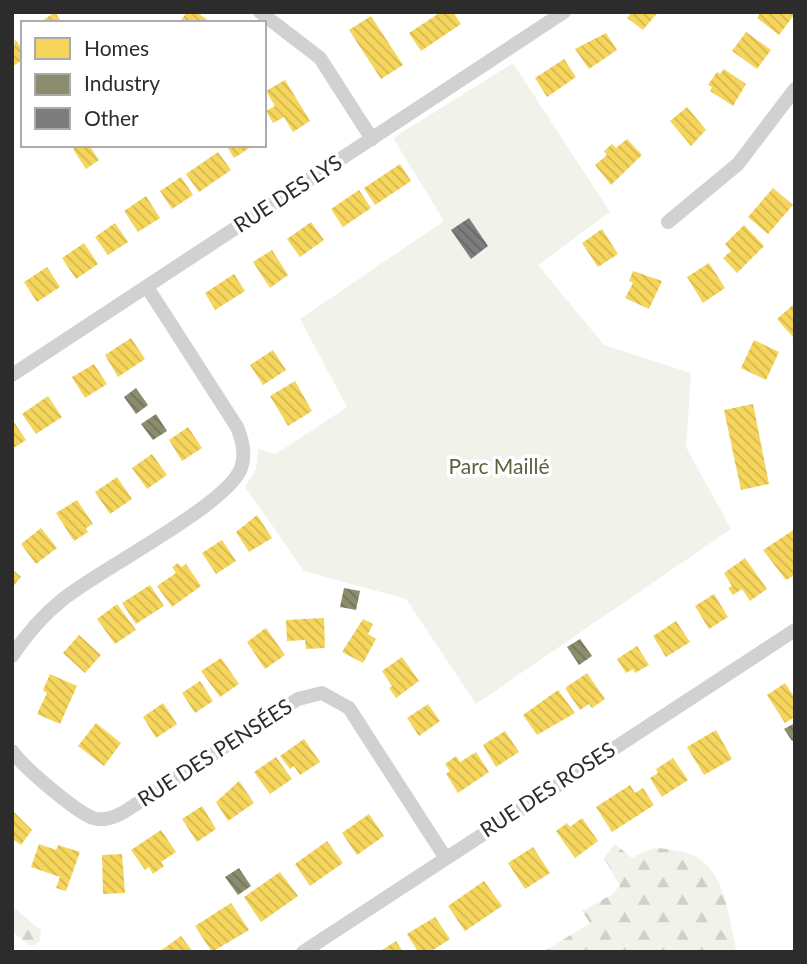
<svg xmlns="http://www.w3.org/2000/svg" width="807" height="964" font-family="Lato,sans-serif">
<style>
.forest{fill:url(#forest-firs)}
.green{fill:#f1f3eb}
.homes{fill:url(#homes-back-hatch)}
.industry{fill:url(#industry-back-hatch)}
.building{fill:url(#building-back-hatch)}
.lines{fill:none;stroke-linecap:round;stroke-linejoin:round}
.minor{stroke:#d1d1d1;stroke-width:14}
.labels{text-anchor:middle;stroke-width:7;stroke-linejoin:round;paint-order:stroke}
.street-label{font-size:21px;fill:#2c2c2c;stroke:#fff}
.park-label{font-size:21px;fill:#57643d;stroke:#fff}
</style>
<defs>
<pattern id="forest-firs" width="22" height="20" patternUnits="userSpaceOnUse" patternTransform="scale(1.75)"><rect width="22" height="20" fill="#f1f3eb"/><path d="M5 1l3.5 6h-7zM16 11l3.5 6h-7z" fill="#cfd0ca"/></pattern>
<pattern id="homes-back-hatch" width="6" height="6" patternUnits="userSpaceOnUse" patternTransform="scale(1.75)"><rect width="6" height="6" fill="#f6d55c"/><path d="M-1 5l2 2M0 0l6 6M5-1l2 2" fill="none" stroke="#d3b750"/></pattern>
<pattern id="industry-back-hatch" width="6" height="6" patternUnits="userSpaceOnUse" patternTransform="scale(1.75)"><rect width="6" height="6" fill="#8c8c6e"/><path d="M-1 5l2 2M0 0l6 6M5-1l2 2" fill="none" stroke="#73735b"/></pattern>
<pattern id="building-back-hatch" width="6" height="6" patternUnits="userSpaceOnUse" patternTransform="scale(1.75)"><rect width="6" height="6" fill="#7d7d7d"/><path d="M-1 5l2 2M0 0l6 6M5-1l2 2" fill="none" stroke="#676767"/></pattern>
</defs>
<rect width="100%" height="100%" fill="#fff"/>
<g class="forest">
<path d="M615,844l17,14c21,-12 23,-11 46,-7 48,7 49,62 59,101h-194l47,-29 -8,-12 29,-16 9,-9 -16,-28z"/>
<path d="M12,906l29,24 -1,12 -9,4 -19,-14z"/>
</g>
<path class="green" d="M513,63l97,149 -72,53 66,80 87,28 -5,74 45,82 -255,175 -70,-105 -102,-28 -59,-84 11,-18 2,-20 18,5 71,-47 -47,-88 144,-98 -51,-83z"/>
<g class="homes">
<path d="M55,12l7,11h-23z"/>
<path d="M187,12h10l14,11h-32z"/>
<path d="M441,12h12l8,12 -40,27 -12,-18z"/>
<path d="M632,12h26l-15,18 -16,-12z"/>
<path d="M761,12h29l4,3 -15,20 -22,-17z"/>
<path d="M371,16l32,49 -22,14 -32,-49z"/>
<path d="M746,32l25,18 -14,19 -25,-18z"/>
<path d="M606,33l11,17 -28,19 -14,-20z"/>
<path d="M15,39l8,12v8l-11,8z"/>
<path d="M564,59l12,18 -29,20 -12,-19z"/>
<path d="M724,69l22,15 -13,22 -23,-15 2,-4 -4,-2 9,-13 3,2z"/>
<path d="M285,80l25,41 -17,11 -9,-15 -11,6 -7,-12 9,-5 -9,-15z"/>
<path d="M687,107l19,23 -15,16 -21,-25z"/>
<path d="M627,139l15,16 -31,30 -16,-20 12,-10 -3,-4 8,-7 4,4z"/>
<path d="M79,145h10l10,15 -13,9 -13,-20z"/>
<path d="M226,145h28l-20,13z"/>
<path d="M218,152l13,18 -32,22 -13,-18z"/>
<path d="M400,164l11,17 -36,24 -11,-17z"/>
<path d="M181,177l12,18 -21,14 -12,-18z"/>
<path d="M773,188l20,17 -25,29 -20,-17z"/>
<path d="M359,190l12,18 -28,19 -12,-18z"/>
<path d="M146,196l14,22 -22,14 -14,-21z"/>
<path d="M311,222l13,18 -24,17 -13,-18z"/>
<path d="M115,223l13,19 -20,13 -13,-18z"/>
<path d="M744,225l20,21 -27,27 -14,-15 8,-7 -6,-7z"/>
<path d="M602,229l16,25 -20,13 -16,-24z"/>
<path d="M84,243l14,21 -22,15 -14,-21z"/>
<path d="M272,250l16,25 -18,13 -17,-26z"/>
<path d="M709,263l16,25 -22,15 -16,-26z"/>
<path d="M47,267l13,20 -23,15 -13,-20z"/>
<path d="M633,271l29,10 -13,28 -24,-11 8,-15 -4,-2z"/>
<path d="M234,274l11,17 -30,19 -10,-17z"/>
<path d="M795,303v33l-2,1 -16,-18z"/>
<path d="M131,338l14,21 -27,18 -13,-22z"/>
<path d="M754,340l25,12 -13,28 -25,-12z"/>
<path d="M273,350l13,20 -23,15 -13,-20z"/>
<path d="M94,364l13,20 -22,14 -13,-21z"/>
<path d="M295,381l17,30 -24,15 -18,-30z"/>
<path d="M48,396l14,21 -26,17 -14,-20z"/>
<path d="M753,404l16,80 -28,6 -17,-80z"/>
<path d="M12,419l14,21 -14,9z"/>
<path d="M188,427l14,21 -20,13 -13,-21z"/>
<path d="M152,454l15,21 -20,14 -15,-21z"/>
<path d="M117,477l15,22 -22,15 -15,-22z"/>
<path d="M77,500l16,24 -7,4 2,4 -14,9 -18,-28z"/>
<path d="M257,515l15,23 -23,14 -13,-20z"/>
<path d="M41,528l16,20 -21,16 -15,-20z"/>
<path d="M795,529v46l-9,5 -23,-30z"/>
<path d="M222,540l14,21 -20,13 -14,-21z"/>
<path d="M745,558l22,31 -17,12 -8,-12 -9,6 -5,-7 4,-2 -8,-13z"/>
<path d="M178,563l3,4 5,-3 15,22 -29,21 -15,-21 19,-13 -4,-6z"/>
<path d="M12,569l9,8 -9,11z"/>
<path d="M150,585l14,21 -28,18 -14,-21z"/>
<path d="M714,594l14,23 -19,12 -14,-23z"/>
<path d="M117,604l19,26 -21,14 -18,-25z"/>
<path d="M324,618l1,30 -19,1 -1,-9 -18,1 -1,-21z"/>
<path d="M363,619l10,5 -5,10 8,5 -13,24 -21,-11z"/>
<path d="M676,621l14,21 -24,15 -13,-21z"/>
<path d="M266,628l19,27 -20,14 -18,-27z"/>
<path d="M79,635l22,20 -16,18 -22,-20z"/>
<path d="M637,646l12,19 -14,8 -2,-4 -7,4 -9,-14z"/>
<path d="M402,657l17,24 -23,17 -7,-10 3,-2 -10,-15z"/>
<path d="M221,658l18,26 -19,13 -19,-26z"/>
<path d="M587,673l18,26 -13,9 -3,-4 -9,6 -15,-22z"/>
<path d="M50,674l27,12 -17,38 -23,-10 10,-21 -4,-3z"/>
<path d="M200,681l13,20 -18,12 -13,-20z"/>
<path d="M785,683l10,15v19l-10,6 -18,-28z"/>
<path d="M558,690l17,23 -38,22 -14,-20z"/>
<path d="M163,703l14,21 -21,14 -13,-21z"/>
<path d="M428,704l12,17 -21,15 -12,-18z"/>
<path d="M96,723l25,20 -17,23 -26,-20z"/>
<path d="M716,730l16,29 -28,16 -17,-28z"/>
<path d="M505,731l14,21 -23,15 -13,-22z"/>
<path d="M304,739l16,23 -20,13 -6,-9 -4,3 -10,-13z"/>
<path d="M476,752l13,20 -31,21 -12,-19 4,-3 -5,-7 11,-8 4,6z"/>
<path d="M276,757l16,22 -22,15 -16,-22z"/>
<path d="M673,758l15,22 -26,17 -12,-19 8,-5 -2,-4z"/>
<path d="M239,781l15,22 -26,18 -12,-19z"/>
<path d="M630,785l5,8 8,-5 11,17 -42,27 -16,-25z"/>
<path d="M202,806l14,23 -19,13 -15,-23z"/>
<path d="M12,810l20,20 -11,15 -9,-6z"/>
<path d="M369,814l15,22 -27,19 -15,-22z"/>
<path d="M582,818l16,23 -23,17 -19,-27 11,-8 3,4z"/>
<path d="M161,830l15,22 -15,10 3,4 -11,8 -4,-7 -4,3 -14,-20z"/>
<path d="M327,841l16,22 -33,23 -15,-22z"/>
<path d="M39,844l17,6 2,-5 22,7 -14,39 -10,-3 4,-11 -29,-10z"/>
<path d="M533,847l17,26 -25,16 -17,-26z"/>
<path d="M122,854l3,39 -22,1 -1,-39z"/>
<path d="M280,872l18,24 -37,26 -17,-25z"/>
<path d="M484,881l18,25 -37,25 -17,-25z"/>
<path d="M231,903l18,27 -37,22 -17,-26z"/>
<path d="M435,917l15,22 -20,13h-12l-11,-18z"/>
<path d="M181,936l12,16h-34z"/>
<path d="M396,941l7,11h-24z"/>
</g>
<g class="industry">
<path d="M136,388l12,17 -12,9 -12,-17z"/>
<path d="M156,414l11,17 -14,9 -12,-16z"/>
<path d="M344,588l16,3 -4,19 -16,-3z"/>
<path d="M580,639l12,17 -13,9 -12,-18z"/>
<path d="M795,723v16l-3,2 -8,-12z"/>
<path d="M239,868l12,18 -13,9 -13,-18z"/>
</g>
<path class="building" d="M469,218l19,28 -17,13 -20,-29z"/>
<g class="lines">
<g class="minor">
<path d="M260,12l60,46 52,81"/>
<path d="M668,222l70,-58 57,-75"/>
<path d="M12,375l552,-363"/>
<path d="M12,656c14,-21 30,-40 50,-56 36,-30 166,-95 179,-132 5,-13 1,-29 -4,-41l-90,-140"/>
<path d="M12,751c10,15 64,61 81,67 11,4 22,-1 31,-6l174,-113 24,-6 27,15 96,149"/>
<path d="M303,952l492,-322"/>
</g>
</g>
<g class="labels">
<g class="street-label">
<text transform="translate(288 194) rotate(-33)" y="7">RUE DES LYS</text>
<text transform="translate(215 753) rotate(-33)" y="7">RUE DES PENSÉES</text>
<text transform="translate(548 790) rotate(-33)" y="7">RUE DES ROSES</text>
</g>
<g class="park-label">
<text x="499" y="474">Parc Maillé</text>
</g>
</g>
<rect width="807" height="964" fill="none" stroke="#2c2c2c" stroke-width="28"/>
<rect x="21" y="21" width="245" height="126" fill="#ffffff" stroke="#ababab" stroke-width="2"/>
<rect x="35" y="38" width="35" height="21" fill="#f6d55c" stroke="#ababab" stroke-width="2"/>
<text x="84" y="56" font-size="21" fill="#2c2c2c">Homes</text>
<rect x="35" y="74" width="35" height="21" fill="#8c8c6e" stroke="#ababab" stroke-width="2"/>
<text x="84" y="91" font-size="21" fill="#2c2c2c">Industry</text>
<rect x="35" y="108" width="35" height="21" fill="#7d7d7d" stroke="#ababab" stroke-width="2"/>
<text x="84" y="126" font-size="21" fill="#2c2c2c">Other</text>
</svg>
